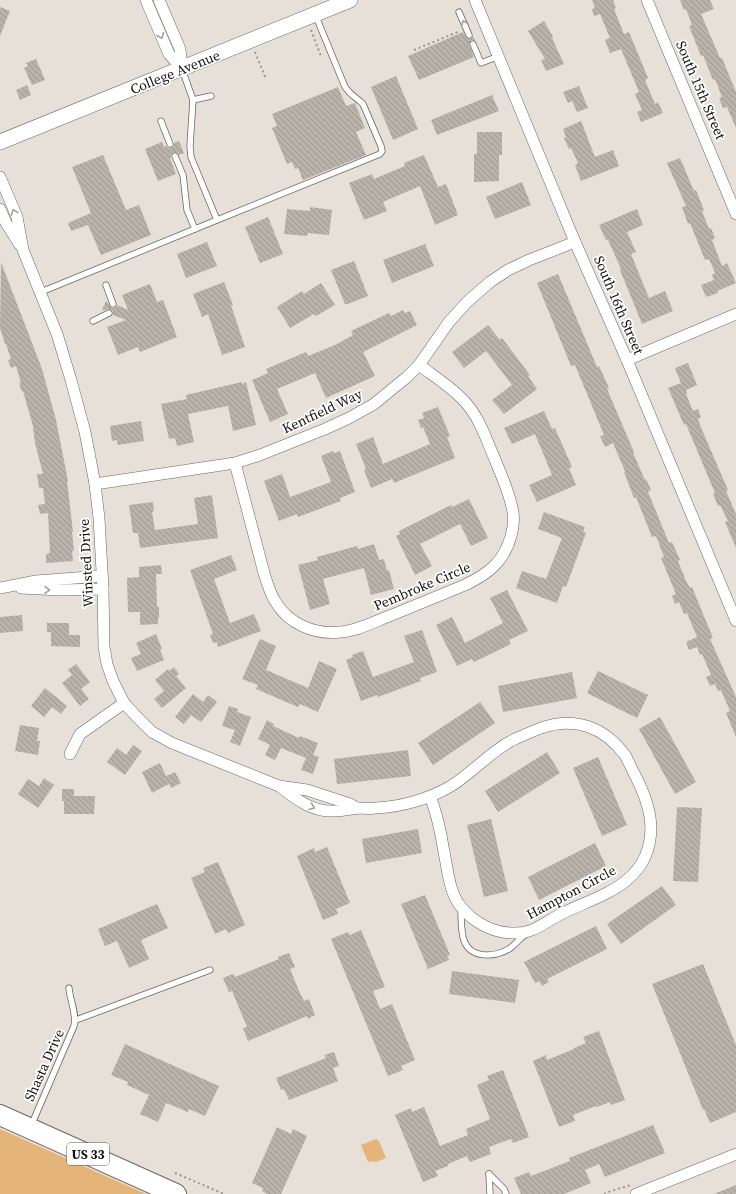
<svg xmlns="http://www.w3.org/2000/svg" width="736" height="1194" font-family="'Source Serif 4',serif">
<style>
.green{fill:#e4b478}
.building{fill:url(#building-back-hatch)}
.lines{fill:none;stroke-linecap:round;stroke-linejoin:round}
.lane-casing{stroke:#6c665f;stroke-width:7}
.street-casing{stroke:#6c665f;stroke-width:12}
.secondary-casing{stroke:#6c665f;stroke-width:16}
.highway-casing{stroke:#6c665f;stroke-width:22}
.path{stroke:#9a958f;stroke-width:2;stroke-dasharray:2 3;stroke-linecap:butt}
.lane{stroke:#fff;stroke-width:5.5}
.street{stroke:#fff;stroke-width:11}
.secondary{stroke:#fff;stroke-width:15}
.highway{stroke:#fff;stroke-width:20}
.oneway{stroke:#a1a09f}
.labels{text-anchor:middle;stroke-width:3.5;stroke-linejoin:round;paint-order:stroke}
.shield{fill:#fff;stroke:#5a5856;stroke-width:1}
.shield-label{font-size:13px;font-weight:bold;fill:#13110e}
.street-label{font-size:14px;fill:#13110e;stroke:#fff}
</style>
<defs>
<pattern id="building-back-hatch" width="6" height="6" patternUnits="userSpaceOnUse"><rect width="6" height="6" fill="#b9b2aa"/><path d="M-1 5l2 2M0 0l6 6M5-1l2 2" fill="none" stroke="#9e9891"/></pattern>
</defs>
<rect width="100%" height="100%" fill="#e7e0d8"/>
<g class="green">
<path d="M0,1129l146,65h-146z"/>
<path d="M376,1139l3,2 7,17 -10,4 -2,-1 -6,1 -7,-17z"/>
</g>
<g class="building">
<path d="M592,0h21l3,8 -2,1 10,25 5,-2 19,46 -3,2 10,24 3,-2 5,11 -22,9 -4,-10 5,-2 -7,-16 4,-2 -18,-43 -11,4 -5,-13 5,-2 -10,-24 -6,2 -2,-7 3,-1z"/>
<path d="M680,0h30l4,9 -13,5 19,44h2l14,34v36l-9,-21 -4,1 -4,-10 3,-1 -7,-18 -2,1 -10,-25 -2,1 -12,-30 3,-1 -6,-16 -2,1z"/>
<path d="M0,7l10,4 -10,25z"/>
<path d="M544,21l9,16 -1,1 12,26 -18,7 -5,-11 4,-1 -17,-28z"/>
<path d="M463,32l4,7h3l3,-3 2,4h-4l-2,4 5,13 -55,23 -11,-24z"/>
<path d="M36,59l9,21 -13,5 -8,-17 4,-2 -2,-3z"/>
<path d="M396,76l22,53 -25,11 -22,-53z"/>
<path d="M27,85l4,10 -11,5 -4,-10z"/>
<path d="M579,86l9,22 -11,4 -5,-11 -4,2 -5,-11z"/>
<path d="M338,87l8,19 9,-3 10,25 -9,4 10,23 -63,25 -5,-12 -3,1 -3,-7 -5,2 -15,-36 5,-2 -5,-12z"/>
<path d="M492,95l7,16 -62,24 -6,-15z"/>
<path d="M581,121l14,36 18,-7 6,16 -38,15 -6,-16 3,-2 -7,-15 -2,1 -5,-11 2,-1 -3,-8z"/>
<path d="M477,132h25v23h-3v26l-25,1v-28h3z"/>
<path d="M179,141l5,12 -5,2 -2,-3h-3l-3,2v4h-1l6,16 -18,7 -13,-32 17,-7 2,5 2,-1 2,2h3l3,-2v-3z"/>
<path d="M103,155l23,55 13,-5 12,30 -50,20 -13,-30 -17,6 -3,-8 23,-10 -19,-46z"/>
<path d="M424,155l14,32 8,-3 12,31 -23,10 -15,-39 -37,16 4,9 -23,9 -15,-37 23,-9 2,5 31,-13 -1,-3z"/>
<path d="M680,158l14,33 2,-1 8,20 -2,1 7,18 2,-1 4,10 -3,2 10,26 5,-3 9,20 -19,8 1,2 -12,4 -5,-12 13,-5 -2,-5 3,-2 -6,-14 -4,1 -15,-37 -2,1 -6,-17 4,-1 -19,-43z"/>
<path d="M522,182l9,23 -36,14 -9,-22z"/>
<path d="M310,207l22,3 -3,25 -21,-2 -1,3 -23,-2 3,-25 23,2z"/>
<path d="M637,209l6,16 -16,7 9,20 -5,2 18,44 16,-7 8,20 -31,13 -22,-54 1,-1 -13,-29h-2l-7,-15z"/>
<path d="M268,217l15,37 -23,9 -15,-36z"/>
<path d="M207,242l10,24 -31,12 -9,-24z"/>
<path d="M425,244l9,22 -42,17 -9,-23z"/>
<path d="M354,261l14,35 -20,8h-3l-14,-34z"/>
<path d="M1,262l23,60 18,47 14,51 12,61h-1l6,51h-1l2,19h-2l1,10 -27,2v-9l4,-1 -2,-40 -8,1 -2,-9 7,-1 -2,-16h-4l-2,-14h6l-8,-31 -2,-16v-1l-10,-35 -1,1 -3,-9h2l-5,-17 -5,2 -3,-8 3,-1 -5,-15h-1l-5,-16z"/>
<path d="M558,274l39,93 2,-1 10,22 -2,1 27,63 -1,1 12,27 1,-1 5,11 -3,2 21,51 3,-1 8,18 -2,1 8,20 4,7 2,-1 21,51 -3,1 26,58v40l-10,-24 4,-2 -9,-21 -3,1 -3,-7 -5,2 -4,-9 5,-2 -9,-21 -2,1 -3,-8 -8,3 -3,-8 11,-5 -10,-24 -3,1 -5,-12 -4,2 -3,-8 4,-2 -15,-36 3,-1 -8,-21 -4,1 -16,-40 -2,1 -10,-26 1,-1 -12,-28 -8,4 -5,-11 4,-1 -29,-70 -4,1 -34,-83z"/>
<path d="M224,282l9,23h-2l14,42 -23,8 -14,-41 -6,3 -9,-23z"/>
<path d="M321,283l14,22 -19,11 -2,-2 -24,14 -13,-21 25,-16 2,3z"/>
<path d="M150,284l7,18 6,-2 14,37 -37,15 -2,-5 -20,8 -11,-28 19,-7 -13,-5v-4l-2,-2 -9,1 4,-9 6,7h3l2,-3 11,5 -6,-15z"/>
<path d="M403,310l2,3 5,-2 7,14 -54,27 12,24 -49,22 -11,-25 -38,16 11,25 -18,8 -18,-42 16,-7 -2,-4 40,-17 2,4 27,-11 18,-10 -2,-4 38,-18 2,3z"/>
<path d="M488,325l12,15 2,-2 28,37 -2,1 9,13 -33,25 -12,-14 20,-15 -26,-34 -22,17 -12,-16z"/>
<path d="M688,363l9,22 -11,5 1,3 -1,1 7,17 5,-2 3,8 -3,2 4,11 26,60 -2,1 10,23v34l-11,-26 3,-1 -8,-16 -2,1 -5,-12 2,-1 -29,-69 -2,1 -16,-37 13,-5 -6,-15z"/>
<path d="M242,382v2l4,-2 10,43 -23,6 -5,-25 -40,8 6,28 -17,4 -2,-8 -6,1 -8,-35 26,-5 -1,-4z"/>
<path d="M438,407l12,29 -3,1 8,21 -61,25 -2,-4 -21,9 -7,-18 2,-1 -10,-25 17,-7 10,27 47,-20 -7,-17 -2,1 -3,-8 6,-2 -2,-5z"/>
<path d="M544,411l8,18 3,-1 17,39 -3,1 7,17 -39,17 -8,-17 23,-10 -17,-41 -23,10 -8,-16z"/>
<path d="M141,421l3,20 -26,4 -1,-5 -5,1 -2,-15z"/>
<path d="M333,451l1,2 6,-2 15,41 -15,6 1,3 -43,16 -1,-3 -18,7 -15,-40 18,-7 8,23 41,-15 -10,-26z"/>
<path d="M212,495l6,43 -78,10 -2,-15h-5l-4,-28 24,-3 1,9 -2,1 3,18 43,-6 -4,-26z"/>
<path d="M469,499l19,39 -17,8 -11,-22 -40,20 12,22 -17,9 -19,-39 4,-2 -1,-3 52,-26 1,2z"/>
<path d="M544,512l41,15 -2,4 3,2 -20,54 -3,-1 -6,17 -41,-15 6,-17 24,8 16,-41 -24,-9z"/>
<path d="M374,544l5,16 5,-1 3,12 2,-1 5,19 -23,6 -7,-27 -41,11 7,25 -20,6 -12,-45 20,-5 -1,-3 40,-11 1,3z"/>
<path d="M231,555l6,15 -23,9 16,44 24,-9 7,17 -43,16 -1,-5 -4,1 -3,-8 3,-1 -23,-64z"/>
<path d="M161,565l1,9h-6l1,33h2v11h-1v6l-18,1v-13h-12l-1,-34 12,-1v-10z"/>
<path d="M507,590l21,41 -19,9 2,4 -37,18 -2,-3 -15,7 -21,-41 16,-8 13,26 38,-20 -13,-25z"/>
<path d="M22,615l1,16 -23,2v-16z"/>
<path d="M47,623h22v12h11v12l-29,-1v-14h-4z"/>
<path d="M422,630l15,42 -17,6 1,3 -43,16 -1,-2 -16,6 -15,-41 7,-3 -1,-2 11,-4 10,26 41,-15 -10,-26z"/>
<path d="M156,634l6,15 -2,1 4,10 -27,11 -6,-13 10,-4 -5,-11z"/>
<path d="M260,639l16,7 -10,24 42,18 11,-27 18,8 -19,43 -18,-8 -2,3 -42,-18 2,-4 -16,-6z"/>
<path d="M76,664l14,18 -9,7 8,10 -9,7 -18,-23 10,-8 -4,-5z"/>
<path d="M174,667l5,7 -3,2 10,12 -24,20 -8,-9 10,-8 -9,-11 13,-11 1,2z"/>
<path d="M598,671l50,24 -11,23 -50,-25z"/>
<path d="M572,672l5,26 -74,14 -5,-26z"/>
<path d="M45,688l22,18 -6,8 -9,-7 -8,10 -13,-11z"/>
<path d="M193,694l10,8 5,-7 9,7 -16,20 -10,-7 -7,9 -9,-7z"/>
<path d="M480,702l15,21 -62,42 -15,-22z"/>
<path d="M229,706l9,3 -1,3 14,5 -11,29 -10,-4 5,-12 -13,-4z"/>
<path d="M660,717l36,65 -21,12 -36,-65z"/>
<path d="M267,720l7,4 -1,2 26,12 1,-2 18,7 -5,12 6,2 -6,17 -12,-4 5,-12 -25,-10 -6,12 -10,-5 5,-10 -12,-6z"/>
<path d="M20,725l19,3 -2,13h3l-2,14 -23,-4z"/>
<path d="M133,745l9,6 -17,24 -18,-13 10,-14 9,7z"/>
<path d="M408,750l3,26 -74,8 -3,-25z"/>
<path d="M547,752l13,21 -62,39 -13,-21z"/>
<path d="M598,757l29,68 -25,11 -29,-68z"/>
<path d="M160,763l6,13 9,-4 6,11 -10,5 -2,-4 -17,9 -10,-21z"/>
<path d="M44,778l10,7 -16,23 -20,-14 10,-15 11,7z"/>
<path d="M62,789h12v7h21l-1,18h-30v-13h-2z"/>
<path d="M677,807l25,1 -4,74 -25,-1z"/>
<path d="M491,819l17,72 -24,6 -17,-72z"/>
<path d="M418,829l4,24 -56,10 -4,-24z"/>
<path d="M595,843l11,23 -67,34 -11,-23z"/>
<path d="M327,847l23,56 -14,6 2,5 -15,6 -26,-64 17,-8 1,4z"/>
<path d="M218,862l27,63 -17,8 -2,-4 -11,5 -24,-56 14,-6 -2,-4z"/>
<path d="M662,886l14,19 -55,39 -14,-20z"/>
<path d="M425,895l25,60 -3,1 2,4 -21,9 -27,-65z"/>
<path d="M157,904l11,24 -27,12 8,19 -20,9 -12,-27 -12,5 -7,-17z"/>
<path d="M596,926l11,23 -60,30 2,3 -7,4 -3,-5 -4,2 -11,-21z"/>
<path d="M361,930l24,57 -12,4 7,18 12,-5 23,56 -14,6 2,4 -15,6 -57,-137 17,-7 2,3z"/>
<path d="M289,953l6,14 -5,2 9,22 5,10 5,-2 6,16 -7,4 -1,-3 -59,25 -5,-13 4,-1 -15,-36 -3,1 -6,-14 10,-4 2,3 44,-18 -1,-2z"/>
<path d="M703,964l33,81v67l-26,11 -6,-14 -1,1 -51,-126z"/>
<path d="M452,971l67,9 -4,23 -66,-9z"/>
<path d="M599,1031l26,69 -14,5 -1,-3 -13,5 -1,-1 -23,9 2,6 -16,6 -26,-66 13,-6 1,5 27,-11v-1l12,-5 -3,-6z"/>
<path d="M125,1044l94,42 -14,30 -16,-7 -1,3 -22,-9 -8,19 -18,-8 9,-19 -22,-10 1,-3 -17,-7z"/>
<path d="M334,1052l5,14 -6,2 5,13 -49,19 -5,-11 -3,1 -5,-12 50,-20 -2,-3z"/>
<path d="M503,1070l26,67 -16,6 -2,-4 -22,8 2,7 -21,8 -3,-6 -19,8v2l-13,5 3,5 -15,6 -28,-67 16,-7 1,4 12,-5 16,39 28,-11 -2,-6 24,-10 -13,-34 12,-5 -2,-4z"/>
<path d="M653,1125l12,28 -60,24 -6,-13 -14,6 6,13 -27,11h-43l-7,-16 15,-6 2,4 39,-15 -1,-3z"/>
<path d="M277,1127l14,7 2,-5 14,7 -26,58h-14l-5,-3 1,-3 -11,-5z"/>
<path d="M736,1185v9h-22z"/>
</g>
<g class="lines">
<g class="lane-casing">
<g id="lane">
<path d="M459,12l10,23"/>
<path d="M473,44l8,19 18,-7"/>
<path d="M193,100l18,-4"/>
<path d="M161,121l9,23"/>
<path d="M175,156l8,19 4,35 8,19"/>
<path d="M217,220l163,-66 2,-3 -1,-5 -18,-42c-7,-7 -11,-7 -18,-17l-30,-73"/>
<path d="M106,285l7,19"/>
<path d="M41,292l176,-72 -26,-63 -1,-11 3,-46 -11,-31"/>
<path d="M93,321l16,-8"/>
<path d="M461,909c0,9 0,19 2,28 5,22 30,21 46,12 6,-4 10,-10 16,-14"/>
<path d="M76,1020l134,-50"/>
<path d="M31,1126l43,-100c3,-13 -4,-25 -5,-38"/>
<path d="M489,1174l15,15 2,5"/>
<path d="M489,1174l1,20"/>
</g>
</g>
<g class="street-casing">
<g id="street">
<path d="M146,0l23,54 13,15"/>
<path d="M159,0l21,49 2,20"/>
<path d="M475,0l100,242 52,118 109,261"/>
<path d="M647,0l89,214"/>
<path d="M0,177l17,40 6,33 34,84 14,46 14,52 10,52 4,34 4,71 1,58 3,17 6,17 11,22 13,14 15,15 20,11 107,43 28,4 43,14 7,4"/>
<path d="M0,209l6,14 14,22"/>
<path d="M627,360l109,-46"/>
<path d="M235,463l29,110c3,10 6,20 11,28 13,23 40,34 65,31 18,-1 35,-11 52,-17 24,-10 49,-20 73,-30 23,-11 39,-23 46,-49 2,-7 3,-17 2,-24 -3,-19 -12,-37 -19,-55 -8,-18 -14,-38 -28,-54 -13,-15 -31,-26 -47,-38"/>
<path d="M95,484l140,-21 25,-8 65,-26 24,-11 25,-14 33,-27 12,-12 30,-43 18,-20 23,-20 18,-12 21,-10 46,-18"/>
<path d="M0,588l36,-7 66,-5"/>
<path d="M21,588l39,2 43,-1"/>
<path d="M70,754l10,-20 44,-31"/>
<path d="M279,786c17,13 33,26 55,25 9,0 17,-2 25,-3 6,0 11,1 17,0 25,-1 53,-9 75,-22 21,-13 38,-33 60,-45 10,-5 20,-9 30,-13 34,-12 63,-1 84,27 4,7 7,15 11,22 13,26 21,52 9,80 -4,9 -11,17 -18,23 -16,14 -46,24 -66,34 -10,5 -19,12 -29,16 -5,2 -11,3 -16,3 -21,1 -42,-10 -55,-26 -12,-15 -13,-36 -17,-55 -3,-19 -7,-38 -14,-56"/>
<path d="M636,1194l100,-40"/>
</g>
</g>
<g class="secondary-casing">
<path id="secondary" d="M0,142l350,-142"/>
</g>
<g class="highway-casing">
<path id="highway" d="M0,1115l176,79"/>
</g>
<g class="path">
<path d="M311,30l10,26"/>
<path d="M414,50l46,-19"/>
<path d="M255,52l11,27"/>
<path d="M175,1173l49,21"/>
<path d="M604,1194c8,-4 18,-6 27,-9"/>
</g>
<use href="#lane" class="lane"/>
<use href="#street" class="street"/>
<use href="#secondary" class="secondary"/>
<use href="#highway" class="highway"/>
</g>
<defs><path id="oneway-chevron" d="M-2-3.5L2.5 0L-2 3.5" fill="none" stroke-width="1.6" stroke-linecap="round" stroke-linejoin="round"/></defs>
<g class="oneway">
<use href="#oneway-chevron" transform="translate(464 23) rotate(-113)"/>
<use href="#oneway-chevron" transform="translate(161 36) rotate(68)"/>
<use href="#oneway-chevron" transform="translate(14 212) rotate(-111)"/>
<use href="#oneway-chevron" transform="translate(47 590) rotate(2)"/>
<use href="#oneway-chevron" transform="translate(312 807) rotate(21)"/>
</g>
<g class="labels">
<rect class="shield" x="67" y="1143" width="42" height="22" rx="3"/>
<g class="shield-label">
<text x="88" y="1159">US 33</text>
</g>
<g class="street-label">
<text transform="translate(175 72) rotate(-22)" y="5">College Avenue</text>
<text transform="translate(701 90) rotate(67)" y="5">South 15th Street</text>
<text transform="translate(619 305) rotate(67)" y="5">South 16th Street</text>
<text transform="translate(322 411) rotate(-25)" y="5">Kentfield Way</text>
<text transform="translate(86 563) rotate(-93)" y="5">Winsted Drive</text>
<text transform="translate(422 586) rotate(-23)" y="5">Pembroke Circle</text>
<text transform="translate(571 892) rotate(-28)" y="5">Hampton Circle</text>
<text transform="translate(44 1065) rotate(-66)" y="5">Shasta Drive</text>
</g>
</g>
</svg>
